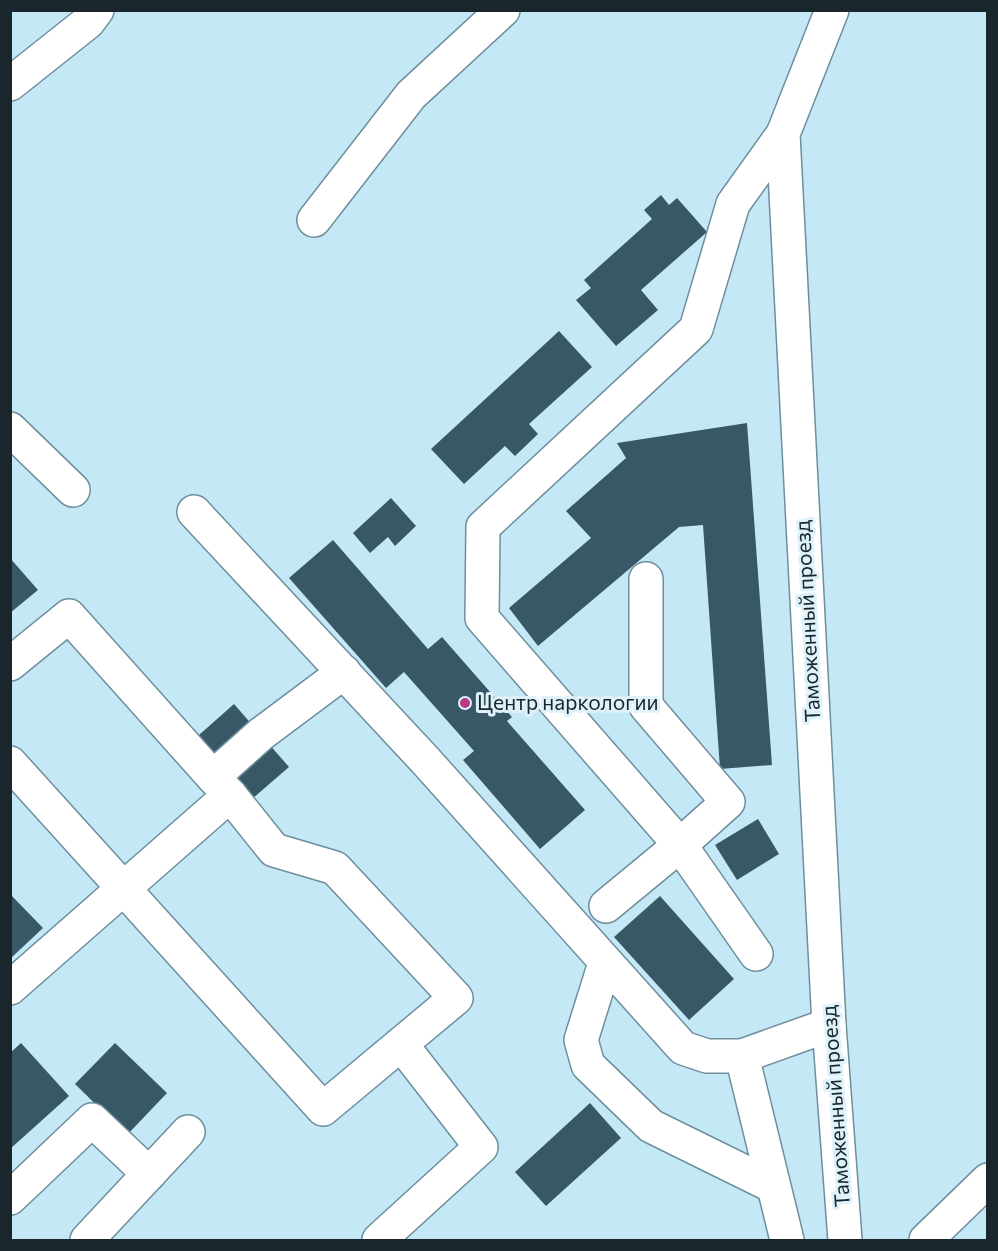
<svg xmlns="http://www.w3.org/2000/svg" width="998" height="1251" font-family="Commissioner,sans-serif">
<style>
.building{fill:#395865}
.lines{fill:none;stroke-linecap:round;stroke-linejoin:round}
.minor-casing{stroke:#6e8e9c;stroke-width:36}
.minor{stroke:#fff;stroke-width:33}
.poi-dot{fill:#bb3983;stroke:#def2fc;stroke-width:2}
.labels{text-anchor:middle;stroke-width:6;stroke-linejoin:round;paint-order:stroke}
.street-label{font-size:21px;fill:#19262b;stroke:#def2fc}
.poi-label{font-size:21px;fill:#19262b;stroke:#def2fc;text-anchor:start}
</style>
<rect width="100%" height="100%" fill="#c5e8f7"/>
<g class="building">
<path d="M661,195l8,10 8,-7 30,34 -66,58 17,20 -42,36 -40,-46 15,-12 -7,-8 68,-61 -8,-9z"/>
<path d="M559,331l33,36 -63,57 9,10 -23,22 -10,-10 -41,38 -33,-35z"/>
<path d="M747,423l25,342 -52,4 -17,-244 -24,2 -141,119 -29,-38 82,-70 -25,-27 60,-53 -9,-15z"/>
<path d="M391,498l25,28 -21,20 -7,-9 -18,16 -17,-20z"/>
<path d="M333,540l95,109 14,-12 70,80 -5,4 78,89 -45,39 -77,-89 11,-9 -70,-79 -18,16 -97,-110z"/>
<path d="M10,558l28,32 -28,23z"/>
<path d="M234,704l55,63 -36,31 -54,-63z"/>
<path d="M758,819l21,35 -42,26 -22,-35z"/>
<path d="M10,894l33,34 -33,31z"/>
<path d="M660,896l74,83 -45,41 -75,-83z"/>
<path d="M21,1043l48,53 -59,53v-96z"/>
<path d="M115,1043l52,50 -40,42 -52,-51z"/>
<path d="M590,1103l31,35 -75,68 -31,-34z"/>
</g>
<g class="lines">
<g class="minor-casing">
<g id="minor">
<path d="M832,10l-49,124 46,891 16,215"/>
<path d="M10,84l78,-62 9,-12"/>
<path d="M314,220l97,-125 92,-85"/>
<path d="M10,429l63,61"/>
<path d="M194,512l231,248 258,288 24,8h35l87,-31"/>
<path d="M646,579v127l82,96 -48,43 76,109"/>
<path d="M10,664l59,-48 144,161 48,-43 83,-62"/>
<path d="M10,763l313,346 133,-111 -121,-130 -61,-18 -44,-55"/>
<path d="M606,906l74,-61 -198,-227 1,-91 213,-198 37,-125 50,-70"/>
<path d="M605,963l-24,77 7,25 63,61 122,60"/>
<path d="M10,988l220,-193 -16,-17"/>
<path d="M742,1056l45,184"/>
<path d="M10,1198l82,-78 57,54"/>
<path d="M87,1240l101,-108"/>
<path d="M379,1240l102,-93 -80,-103"/>
<path d="M926,1240l62,-60"/>
</g>
</g>
<use href="#minor" class="minor"/>
</g>
<circle class="poi-dot" cx="465" cy="703" r="6"/>
<g class="labels">
<g class="street-label">
<text transform="translate(808 621) rotate(-93)" y="7">Таможенный проезд</text>
<text transform="translate(836 1106) rotate(-94)" y="7">Таможенный проезд</text>
</g>
<g class="poi-label">
<text x="477" y="710">Центр наркологии</text>
</g>
</g>
<rect width="998" height="1251" fill="none" stroke="#19262b" stroke-width="24"/>
</svg>
